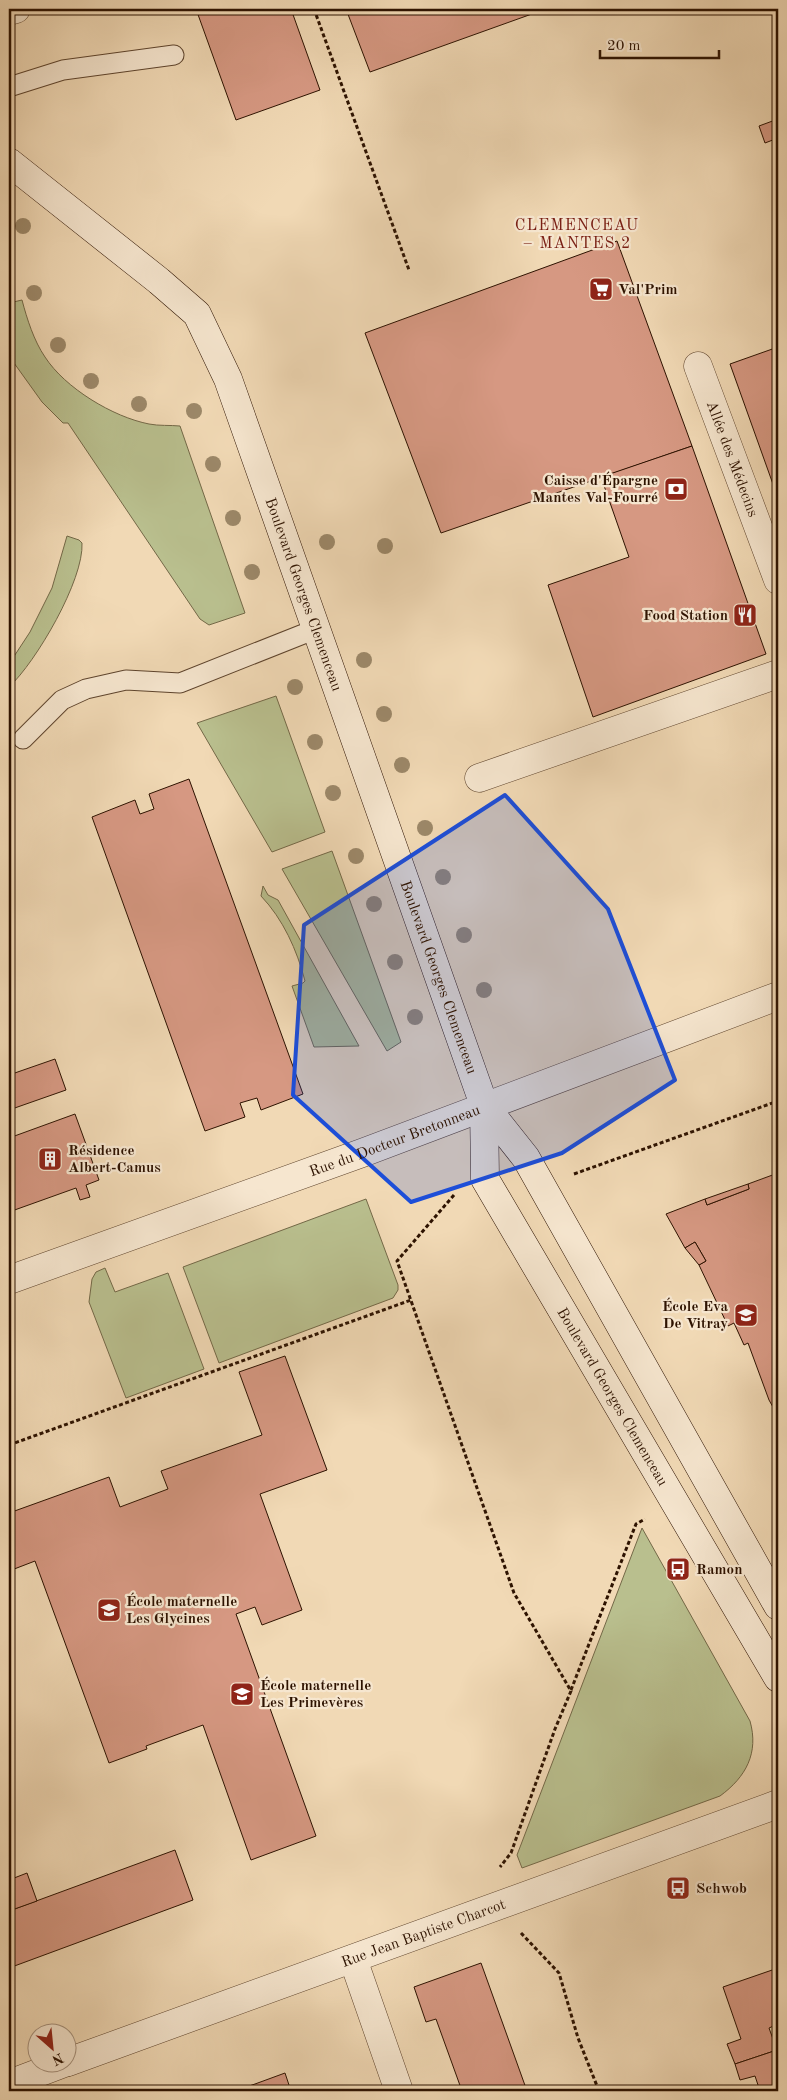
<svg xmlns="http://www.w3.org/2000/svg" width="787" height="2100" font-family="'Old Standard TT',serif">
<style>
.green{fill:#b9bf8e;stroke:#736847}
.building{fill:#d69882;stroke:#2d1200}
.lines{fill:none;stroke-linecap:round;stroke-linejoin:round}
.lane-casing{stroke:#5e442d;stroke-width:21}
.street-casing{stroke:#5e442d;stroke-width:29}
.secondary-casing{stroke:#2d1200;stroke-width:29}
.path{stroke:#2d1200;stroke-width:3;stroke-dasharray:4 2.5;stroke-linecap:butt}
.lane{stroke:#f6e6cf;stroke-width:19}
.street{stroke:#f6e6cf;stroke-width:28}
.secondary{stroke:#f6e6cf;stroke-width:28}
.tree{fill:#9c8869}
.marked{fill:#1d4ed8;fill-opacity:0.2;stroke:#1d4ed8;stroke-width:4;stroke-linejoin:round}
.labels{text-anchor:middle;stroke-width:4.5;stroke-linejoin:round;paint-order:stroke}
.poi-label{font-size:15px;font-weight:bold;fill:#2d1200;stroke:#f6e6cf;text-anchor:start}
.street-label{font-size:15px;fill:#2d1200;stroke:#f6e6cf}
.neighbourhood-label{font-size:16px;letter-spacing:1px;fill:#7a1f14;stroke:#f6e6cf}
</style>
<rect width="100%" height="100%" fill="#f1d9b5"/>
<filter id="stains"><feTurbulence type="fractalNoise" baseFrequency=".004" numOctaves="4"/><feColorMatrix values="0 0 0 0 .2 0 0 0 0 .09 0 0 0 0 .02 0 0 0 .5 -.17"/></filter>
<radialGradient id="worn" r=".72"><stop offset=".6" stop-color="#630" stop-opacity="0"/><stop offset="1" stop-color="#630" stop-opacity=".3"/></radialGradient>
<g class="green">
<path d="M22,300c5,19 12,41 23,57 20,31 68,60 104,67 10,2 21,1 31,2l65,187 -36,12 -9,-6 -132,-196h-5l-21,-21 -33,-46v-53z"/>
<path d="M67,536l12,4 3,3c2,37 -46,119 -73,144v-23l21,-32 22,-44z"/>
<path d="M276,696l49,136 -53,20 -75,-129z"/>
<path d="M332,851l69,191 -14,9 -105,-182z"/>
<path d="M263,886l5,9 10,5 81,146 -45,1 -22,-61 11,-3 2,-2c-8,-31 -22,-62 -44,-85z"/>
<path d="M366,1199l32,86v5l-5,8 -174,65 -36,-96z"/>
<path d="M105,1268l10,24 53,-19 36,96 -78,29 -37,-96 3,-23 4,-7z"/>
<path d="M642,1528l108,193c9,32 -4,56 -30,75l-198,72 -5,-13z"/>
</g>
<g class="building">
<path d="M196,9h95l29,81 -84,30z"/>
<path d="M346,9h196l1,1 -173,62z"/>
<path d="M778,119v19l-13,5 -6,-17z"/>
<path d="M617,241l75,205 -251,87 -76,-200z"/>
<path d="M778,347v138l-4,2 -44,-123z"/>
<path d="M692,446l74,208 -173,63 -45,-132 81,-28 -28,-80z"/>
<path d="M189,779l114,315 -42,16 -4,-12 -17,5 5,14 -40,14 -113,-314 43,-17 5,14 14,-5 -5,-15z"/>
<path d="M55,1059l11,31 -57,20v-35z"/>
<path d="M75,1114l24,66 -13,5 4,12 -10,3 -4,-12 -67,24v-74z"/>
<path d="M778,1173v243l-9,-16 -21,-57 -4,2 -10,-22 -6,3 -29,-61 7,-4 -11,-19 -10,6 -19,-34 39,-15 2,6 42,-16 -1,-5z"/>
<path d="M748,1184l1,5 -42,16 -2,-6z"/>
<path d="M695,1242l11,19 -7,4 -14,-17z"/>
<path d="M285,1356l42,114 -67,24 42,116 -40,15 -7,-18 -19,7 80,222 -65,24 -48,-135 -57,21 1,3 -38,14 -74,-202 -26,10v-58l100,-36 11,30 48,-18 -7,-18 101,-36 -23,-63z"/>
<path d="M175,1850l18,50 -184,68v-57z"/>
<path d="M27,1873l10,28 -28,10v-31z"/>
<path d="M481,1963l46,128h-65l-26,-72 -10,3 -12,-35z"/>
<path d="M778,1968v56l-9,4 8,22 -42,14 -8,-20 14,-5 -18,-52z"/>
<path d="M777,2050l1,5v36h-18l-5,-15 -15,4 -5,-16z"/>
<path d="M285,2073l6,18h-57l21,-7z"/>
</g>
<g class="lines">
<g class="lane-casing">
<g id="lane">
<path d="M9,87l54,-17 111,-15"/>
<path d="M23,739l39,-39 24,-11 40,-9 54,3 136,-54"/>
</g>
</g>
<g class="street-casing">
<g id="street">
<path d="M9,11l7,-2"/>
<path id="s1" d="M698,366l80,214"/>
<path d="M479,778l299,-104"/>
<path id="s2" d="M9,1280l353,-127 416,-157"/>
<path d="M353,1959l46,132"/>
<path id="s3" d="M68,2062l710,-258"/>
<path d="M9,2084l58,-22"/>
</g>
</g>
<g class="secondary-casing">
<g id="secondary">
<path id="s4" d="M9,162l150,119 38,33 31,65 256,726 1,74 293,499"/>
<path d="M484,1105l42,53 252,448"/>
</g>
</g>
<g class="path">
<path d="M314,9l95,261"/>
<path d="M574,1174l204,-73"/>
<path d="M454,1195l-57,66 117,332 57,98 -16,38 -44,124 -11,14"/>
<path d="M9,1445l402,-145"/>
<path d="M571,1690l65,-166 9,-5"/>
<path d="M521,1933l38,40 19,65 21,53"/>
</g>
<use href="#lane" class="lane"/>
<use href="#street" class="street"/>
<use href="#secondary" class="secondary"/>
</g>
<g class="tree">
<circle cx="23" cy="226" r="8"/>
<circle cx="34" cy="293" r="8"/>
<circle cx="58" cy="345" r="8"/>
<circle cx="91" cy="381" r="8"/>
<circle cx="139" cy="404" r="8"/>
<circle cx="194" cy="411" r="8"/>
<circle cx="213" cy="464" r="8"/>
<circle cx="233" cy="518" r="8"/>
<circle cx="327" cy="542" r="8"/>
<circle cx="385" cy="546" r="8"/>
<circle cx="252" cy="572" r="8"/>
<circle cx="364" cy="660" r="8"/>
<circle cx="295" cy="687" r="8"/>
<circle cx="384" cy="714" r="8"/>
<circle cx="315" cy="742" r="8"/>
<circle cx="402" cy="765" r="8"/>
<circle cx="333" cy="793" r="8"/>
<circle cx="425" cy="828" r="8"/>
<circle cx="356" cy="856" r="8"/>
<circle cx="443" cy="877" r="8"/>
<circle cx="374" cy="904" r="8"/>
<circle cx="464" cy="935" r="8"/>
<circle cx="395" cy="962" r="8"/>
<circle cx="484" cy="990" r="8"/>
<circle cx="415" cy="1017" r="8"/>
</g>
<path class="marked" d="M505,795l103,114 67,171 -113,73 -151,49 -118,-107 11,-170z"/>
<defs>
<g id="supermarket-square" transform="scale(1.25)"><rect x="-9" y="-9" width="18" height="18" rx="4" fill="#8f2418" stroke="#f6e6cf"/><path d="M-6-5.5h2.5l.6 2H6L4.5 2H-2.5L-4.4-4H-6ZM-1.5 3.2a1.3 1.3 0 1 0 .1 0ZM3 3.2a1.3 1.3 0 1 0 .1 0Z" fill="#fff"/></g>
<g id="bank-square" transform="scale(1.25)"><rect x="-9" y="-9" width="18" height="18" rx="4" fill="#8f2418" stroke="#f6e6cf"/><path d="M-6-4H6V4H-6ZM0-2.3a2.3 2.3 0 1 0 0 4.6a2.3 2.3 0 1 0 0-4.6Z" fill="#fff"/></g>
<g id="restaurant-square" transform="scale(1.25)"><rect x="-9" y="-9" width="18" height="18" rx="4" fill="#8f2418" stroke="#f6e6cf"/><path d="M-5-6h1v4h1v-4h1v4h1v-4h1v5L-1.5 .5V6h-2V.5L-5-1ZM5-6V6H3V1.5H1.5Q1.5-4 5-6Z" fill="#fff"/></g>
<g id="building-square" transform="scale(1.25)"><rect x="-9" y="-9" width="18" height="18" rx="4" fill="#8f2418" stroke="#f6e6cf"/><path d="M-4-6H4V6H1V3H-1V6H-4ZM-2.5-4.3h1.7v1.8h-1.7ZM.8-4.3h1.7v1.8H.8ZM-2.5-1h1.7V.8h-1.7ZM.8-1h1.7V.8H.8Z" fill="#fff"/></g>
<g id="school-square" transform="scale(1.25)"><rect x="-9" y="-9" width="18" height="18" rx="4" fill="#8f2418" stroke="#f6e6cf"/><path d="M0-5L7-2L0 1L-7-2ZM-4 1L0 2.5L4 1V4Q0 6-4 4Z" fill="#fff"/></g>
<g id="bus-square" transform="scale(1.25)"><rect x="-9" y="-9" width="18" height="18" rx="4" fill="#8f2418" stroke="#f6e6cf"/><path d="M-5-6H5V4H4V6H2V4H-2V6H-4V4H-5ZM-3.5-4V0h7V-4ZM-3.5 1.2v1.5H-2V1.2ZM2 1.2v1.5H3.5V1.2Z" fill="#fff"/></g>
</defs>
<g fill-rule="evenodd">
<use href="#supermarket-square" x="601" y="289"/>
<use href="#bank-square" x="676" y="489"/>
<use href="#restaurant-square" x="745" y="615"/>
<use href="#building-square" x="50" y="1159"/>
<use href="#school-square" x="746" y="1315"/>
<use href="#bus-square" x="678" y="1569"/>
<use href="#school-square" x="109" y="1610"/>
<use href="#school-square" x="242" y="1694"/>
<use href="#bus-square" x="678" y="1888"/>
</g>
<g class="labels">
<g class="poi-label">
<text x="618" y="294">Val'Prim</text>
<text x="658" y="485" text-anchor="end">Caisse d'Épargne<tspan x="658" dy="17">Mantes Val-Fourré</tspan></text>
<text x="728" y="620" text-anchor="end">Food Station</text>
<text x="68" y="1155">Résidence<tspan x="68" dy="17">Albert-Camus</tspan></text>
<text x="728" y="1311" text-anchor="end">École Eva<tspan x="728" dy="17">De Vitray</tspan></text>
<text x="696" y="1574">Ramon</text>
<text x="126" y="1606">École maternelle<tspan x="126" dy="17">Les Glycines</tspan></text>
<text x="260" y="1690">École maternelle<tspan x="260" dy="17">Les Primevères</tspan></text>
<text x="696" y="1893">Schwob</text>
</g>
<g class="street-label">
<text dy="5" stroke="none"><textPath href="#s1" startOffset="99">Allée des Médecins</textPath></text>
<text dy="5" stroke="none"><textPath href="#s4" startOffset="542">Boulevard Georges Clemenceau</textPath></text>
<text dy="5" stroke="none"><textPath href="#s4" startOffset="948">Boulevard Georges Clemenceau</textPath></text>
<text dy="5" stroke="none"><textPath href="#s2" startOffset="410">Rue du Docteur Bretonneau</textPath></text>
<text dy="5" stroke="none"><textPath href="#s4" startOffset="1410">Boulevard Georges Clemenceau</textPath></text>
<text dy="5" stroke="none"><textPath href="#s3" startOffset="378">Rue Jean Baptiste Charcot</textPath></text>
</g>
<g class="neighbourhood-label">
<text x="577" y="230">CLEMENCEAU<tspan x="577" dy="18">– MANTES 2</tspan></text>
</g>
</g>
<rect width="787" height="2100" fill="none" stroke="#f1d9b5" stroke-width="30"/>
<rect x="10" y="10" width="767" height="2080" fill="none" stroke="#2d1200" stroke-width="2.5"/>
<rect x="15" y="15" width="757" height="2070" fill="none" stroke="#2d1200"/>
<g transform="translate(52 2048) rotate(153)"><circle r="24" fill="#f6e6cf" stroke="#a6917c"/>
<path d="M0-4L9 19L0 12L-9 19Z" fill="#8f2418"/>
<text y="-8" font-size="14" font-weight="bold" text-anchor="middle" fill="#2d1200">N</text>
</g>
<path d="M600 50v8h119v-8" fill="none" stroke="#2d1200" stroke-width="2.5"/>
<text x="607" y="50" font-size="15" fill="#2d1200" stroke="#f6e6cf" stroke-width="4" paint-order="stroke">20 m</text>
<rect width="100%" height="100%" filter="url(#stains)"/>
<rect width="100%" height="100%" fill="url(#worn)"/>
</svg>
